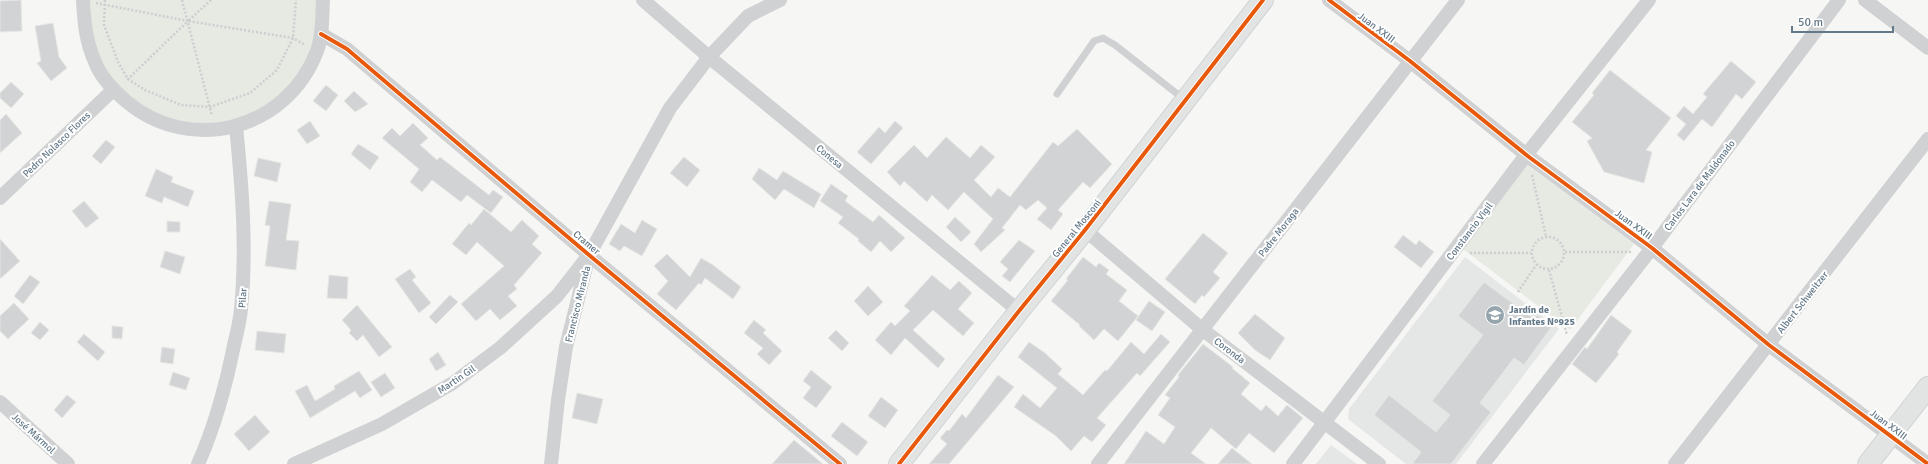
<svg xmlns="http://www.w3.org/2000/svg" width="1928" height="464" font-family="Signika,sans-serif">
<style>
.built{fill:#e5e6e6}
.green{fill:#e6eae3}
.building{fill:#d2d3d4;stroke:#e6e6e4}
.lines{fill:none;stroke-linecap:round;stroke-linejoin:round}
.secondary-casing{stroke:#d1d3d5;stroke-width:22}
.path{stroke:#cdcecf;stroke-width:2.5;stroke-dasharray:2 2;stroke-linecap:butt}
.lane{stroke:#d0d1d2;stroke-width:7}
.street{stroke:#d0d1d2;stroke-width:14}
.secondary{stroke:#e2e3e3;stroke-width:20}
.cycleway-casing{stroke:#fff;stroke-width:6}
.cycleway{stroke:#e8590c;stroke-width:4}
.labels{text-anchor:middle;stroke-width:4;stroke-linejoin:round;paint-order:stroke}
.street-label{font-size:10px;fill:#637888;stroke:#fff}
.poi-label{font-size:10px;font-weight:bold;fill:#637888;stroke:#fff;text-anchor:start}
</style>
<rect width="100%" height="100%" fill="#f6f6f5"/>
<g class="built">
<path d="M1465,257l94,72 -103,135h-50l-58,-45 1,-10z"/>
<path d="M1331,445l26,19h-41z"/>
</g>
<g class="green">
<path d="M83,0h240l-2,34 -36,65 -59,30 -84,-15 -47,-51z"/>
<path d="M1526,164l108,80 -64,86 -107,-81z"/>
</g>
<g class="building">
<path d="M21,0l1,31 -22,1v-31z"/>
<path d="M53,23l6,34 8,11 -16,13 -14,-18 4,-2 -6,-35z"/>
<path d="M1731,61l25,21 -14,17 -6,-5 -24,33 -10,-8 -18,22 -7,-6 9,-11 -10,-8 8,-10 9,8 14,-17 -4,-3z"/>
<path d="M1610,70l61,48 -25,32 6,2 -8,31 -40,-11 -17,-31 5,-3 -20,-16 22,-27 -2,-2z"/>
<path d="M11,82l13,12 -13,14 -11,-10v-5z"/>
<path d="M326,85l12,10 -12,16 -13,-10z"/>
<path d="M354,91l14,13 -13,8 -11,-11z"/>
<path d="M6,114l16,19 -22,20v-33z"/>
<path d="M310,121l10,15 -13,8 -10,-14z"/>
<path d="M895,121l8,7 -32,36 -14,-12 22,-25 6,6z"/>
<path d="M413,123l15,15 -8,7 17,15 3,-3 49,38 4,-5 10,7 -12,16 -24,-18 -6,7 -29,-22 -10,12 -12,-10 9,-13 -37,-31 10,-10 8,8z"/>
<path d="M1077,129l35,35 -22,24 -7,-6 -25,28 5,4 -12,16 -14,-11 10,-11 -9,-8 -12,10 -6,-5 -18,23 3,2 -24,22 -7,-8 19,-25 -29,-27 -16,18 -16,-15 -5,7 -23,-21 -4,5 -13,-14 27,-27 13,13 19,-21 24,21 11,-13 14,12 -21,23 17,17 7,-9 12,9 43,-55 5,4z"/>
<path d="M106,140l9,7 -14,17 -9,-8z"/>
<path d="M358,144l21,13 -9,13 -19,-16z"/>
<path d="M684,157l16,13 -13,17 -17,-14z"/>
<path d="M258,158l23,5 -4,19 -23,-6z"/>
<path d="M759,168l18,12 6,-9 38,23 -7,14 -30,-19 -9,11 -23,-21z"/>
<path d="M156,169l17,8 -2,5 23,9 -6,16 -24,-10 -2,6 -17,-7z"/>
<path d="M831,184l17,12 -3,5 28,21 6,-7 26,23 -14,14 -11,-11 -9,11 -13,-11 1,-2 -21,-16 5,-6 -23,-16z"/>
<path d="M84,201l15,17 -13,10 -14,-17z"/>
<path d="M269,201l22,3 -5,36 13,1 -3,29 -31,-4 5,-40 -5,-1z"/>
<path d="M484,209l27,23 11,-12 17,16 -7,8 10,9 -28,32 3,4 -9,7 9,10 -17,14 -10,-11 -14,12 -15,-17 43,-38 -27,-24 -11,13 -14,-11 17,-21 2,2z"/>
<path d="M955,217l16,15 -10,10 -15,-15z"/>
<path d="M642,220l15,9 -15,27 -18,-10 -4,5 -11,-7 12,-20 14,9z"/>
<path d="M167,221l13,1v10h-13z"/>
<path d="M1203,233l25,20 -15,19 7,6 -16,19 -2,-2 -7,9 -30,-25z"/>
<path d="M1403,235l13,10 3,-5 15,12 -13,16 -27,-21z"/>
<path d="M0,239l20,22 -20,18z"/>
<path d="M1019,240l16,11 -25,31 -8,-6 6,-7 -8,-7z"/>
<path d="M165,251l20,6 -5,17 -20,-7z"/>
<path d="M667,254l23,23 11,-19 12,7 28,22 -8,12 -28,-21 -4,7 -2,-2 -23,27 -19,-16 11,-13 -14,-15z"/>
<path d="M1083,257l13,10 3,-4 10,7 -3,4 21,16 -8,11 19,15 -20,25 -14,-12 -10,11 -15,-14 1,-1 -29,-24 17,-21 -2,-1z"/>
<path d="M410,269l6,8 -4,3 19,23 -12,10 -24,-34z"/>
<path d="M30,275l10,7 -17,22 -9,-8z"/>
<path d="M329,275l19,2 -1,22 -20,-1z"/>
<path d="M932,275l18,15 9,-9 13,12 -14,16 16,14 -11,13 -30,-26 -20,20 32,29 -7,9 -33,-30 -14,17 -16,-15 16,-18 4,4 15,-15 -6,-5z"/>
<path d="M1484,282l50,37 3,-4 15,11 -28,39 -10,-7 -34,45 11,9 -40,52h-39l9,-12 -47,-37 15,-20 47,37 14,-17 -18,-14 51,-66 -25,-19z"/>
<path d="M868,286l15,16 -15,14 -14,-15z"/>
<path d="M450,295l8,7 -22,22 -7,-7z"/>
<path d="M1149,301l16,11 -13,19 -16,-11z"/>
<path d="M14,303l15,16 -21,20 -8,-8v-15z"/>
<path d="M357,305l35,42 -13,10 -16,-22 -6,6 -8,-8 2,-3 -9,-10z"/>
<path d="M1255,314l30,24 -15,22 -15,-10 -17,-17z"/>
<path d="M1611,315l21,16 -15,21 2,2 -23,29 -24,-19 13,-17 2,2z"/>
<path d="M754,320l12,10 -3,3 19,18 -13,14 -12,-11 6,-6 -19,-15z"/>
<path d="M40,322l9,8 -9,10 -9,-7z"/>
<path d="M112,326l11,1 -1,12 -10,-1z"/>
<path d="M836,330l13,13 -7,8 -14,-13z"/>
<path d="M257,331l29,3 -2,19 -29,-3z"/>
<path d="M84,334l21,18 -7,9 -21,-19z"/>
<path d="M1161,334l9,8 -30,34 -3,-3 -40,45 9,7 -14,17 -8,-6 -13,15 -15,-15 -42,-29 9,-13 17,14 17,-20 -39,-31 11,-15 16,11 17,16 -4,5 25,21 22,-25 2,1 24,-29 13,12z"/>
<path d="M1203,344l30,23 -1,1 18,15 -9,11 20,17 5,-6 12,11 9,-11 16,13 -29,35 -25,-20 -13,16 -25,-21 -20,25 15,11h-82l22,-33 18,13 11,-17 -17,-12 12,-17 -5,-3 14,-18 -1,-2z"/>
<path d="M162,347l13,2 -2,15 -13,-2z"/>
<path d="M438,352l8,13 -10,6 -7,-12z"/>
<path d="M811,370l21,17 -16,21 -13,-10 8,-11 -8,-6z"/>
<path d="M359,371l13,19 -12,8 -5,-7 -45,27 -15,-27 12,-6 8,16 20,-12 -1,-3z"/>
<path d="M173,372l17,6 -4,12 -17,-5z"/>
<path d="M385,373l10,15 -14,9 -10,-15z"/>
<path d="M998,375l16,12 -65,77h-20l18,-20 -7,-6 7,-8 2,1 13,-17 4,4z"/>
<path d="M577,393l26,6 -6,25 -25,-6z"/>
<path d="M67,395l9,7 -14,16 -8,-8z"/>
<path d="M881,397l17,13 -13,18 -17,-12z"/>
<path d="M255,415l15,17 -21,19 -15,-17z"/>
<path d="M842,422l26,20 -11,14 -26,-20z"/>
<path d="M794,440l29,24h-51z"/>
<path d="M1232,448l20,16h-34z"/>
</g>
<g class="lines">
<g class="secondary-casing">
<g id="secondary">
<path d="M899,464l120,-153 66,-81 178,-230"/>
<path d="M1868,464l60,-77"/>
</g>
</g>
<g class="path">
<path d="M105,0l-1,25 14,37 10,17 17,11 36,15 29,2 40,-14 27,-23 16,-32 3,-38"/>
<path d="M182,0l30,116"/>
<path d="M211,0l-23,21 105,17 12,7"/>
<path d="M96,3l92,18 -60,58"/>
<path d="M1532,175l14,61"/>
<circle cx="1548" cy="253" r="16"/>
<path d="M1565,252h67"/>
<path d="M1470,253h61"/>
<path d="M1549,270l18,65"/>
<path d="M1518,292l18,-27"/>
</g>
<path class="lane" d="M1057,94l37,-53 9,-3 12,7 70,55"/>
<g class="street">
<path d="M83,0c1,22 3,42 12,62 6,16 19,29 32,40 64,53 160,28 190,-51 6,-16 5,-34 6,-51"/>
<path d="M643,0l66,57 310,254"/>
<path d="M1329,0l81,61 119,96 123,91 117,97 159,119"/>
<path d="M1865,0l63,48"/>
<path d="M321,34l26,15 242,206 251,209"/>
<path d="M0,198l113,-108"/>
<path d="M1085,230l118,100 176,134"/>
<path d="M0,402l68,62"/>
<path d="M198,464c17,-38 28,-79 36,-119 3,-12 6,-24 7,-36 6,-61 1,-122 -5,-183"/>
<path d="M294,464l88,-40 71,-41 47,-35 57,-52 28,-36"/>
<path d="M551,464l7,-64 8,-53 23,-92 81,-147 39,-51 39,-41 32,-16"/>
<path d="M1098,464l360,-464"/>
<path d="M1293,464l233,-309 123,-155"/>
<path d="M1483,464l169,-216 187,-248"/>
<path d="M1675,464l253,-325"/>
</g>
<use href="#secondary" class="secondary"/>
<g class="cycleway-casing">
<g id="cycleway">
<path d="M1329,0l81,61 119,96 123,91 117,97 159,119"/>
<path d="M321,34l26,15 242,206 251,209"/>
<path d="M899,464l120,-153 66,-81 178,-230"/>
</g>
</g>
<use href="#cycleway" class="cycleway"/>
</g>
<defs>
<g id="school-disc" transform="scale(1)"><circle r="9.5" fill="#96a4ae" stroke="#fff"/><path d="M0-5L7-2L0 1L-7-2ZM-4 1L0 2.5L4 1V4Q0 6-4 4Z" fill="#fff"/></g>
</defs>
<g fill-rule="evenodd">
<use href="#school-disc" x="1495" y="315"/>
</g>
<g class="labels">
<g class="street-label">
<text transform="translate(1377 27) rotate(37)" y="4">Juan XXIII</text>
<text transform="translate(56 144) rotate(-44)" y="4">Pedro Nolasco Flores</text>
<text transform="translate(830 156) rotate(39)" y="4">Conesa</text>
<text transform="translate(1699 185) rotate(-53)" y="4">Carlos Lara de Maldonado</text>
<text transform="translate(1634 224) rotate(36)" y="4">Juan XXIII</text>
<text transform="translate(1076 228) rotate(-51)" y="4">General Mosconi</text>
<text transform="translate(1469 231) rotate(-53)" y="4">Constancio Vigil</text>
<text transform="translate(1278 232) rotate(-52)" y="4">Padre Moraga</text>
<text transform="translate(587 242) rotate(40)" y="4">Cramer</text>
<text transform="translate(242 298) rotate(-86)" y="4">Pilar</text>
<text transform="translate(1802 302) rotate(-52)" y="4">Albert Schweitzer</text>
<text transform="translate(577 304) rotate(-76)" y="4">Francisco Miranda</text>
<text transform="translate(1230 350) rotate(37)" y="4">Coronda</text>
<text transform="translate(456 379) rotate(-34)" y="4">Martin Gil</text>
<text transform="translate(1889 424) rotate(37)" y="4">Juan XXIII</text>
<text transform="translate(34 433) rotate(42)" y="4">José Mármol</text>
</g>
<g class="poi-label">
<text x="1509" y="313">Jardín de<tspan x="1509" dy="12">Infantes Nº925</tspan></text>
</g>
</g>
<path d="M1792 26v6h101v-6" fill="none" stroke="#637888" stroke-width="2"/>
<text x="1798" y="26" font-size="12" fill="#637888" stroke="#ffffff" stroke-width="3" paint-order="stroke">50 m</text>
</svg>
